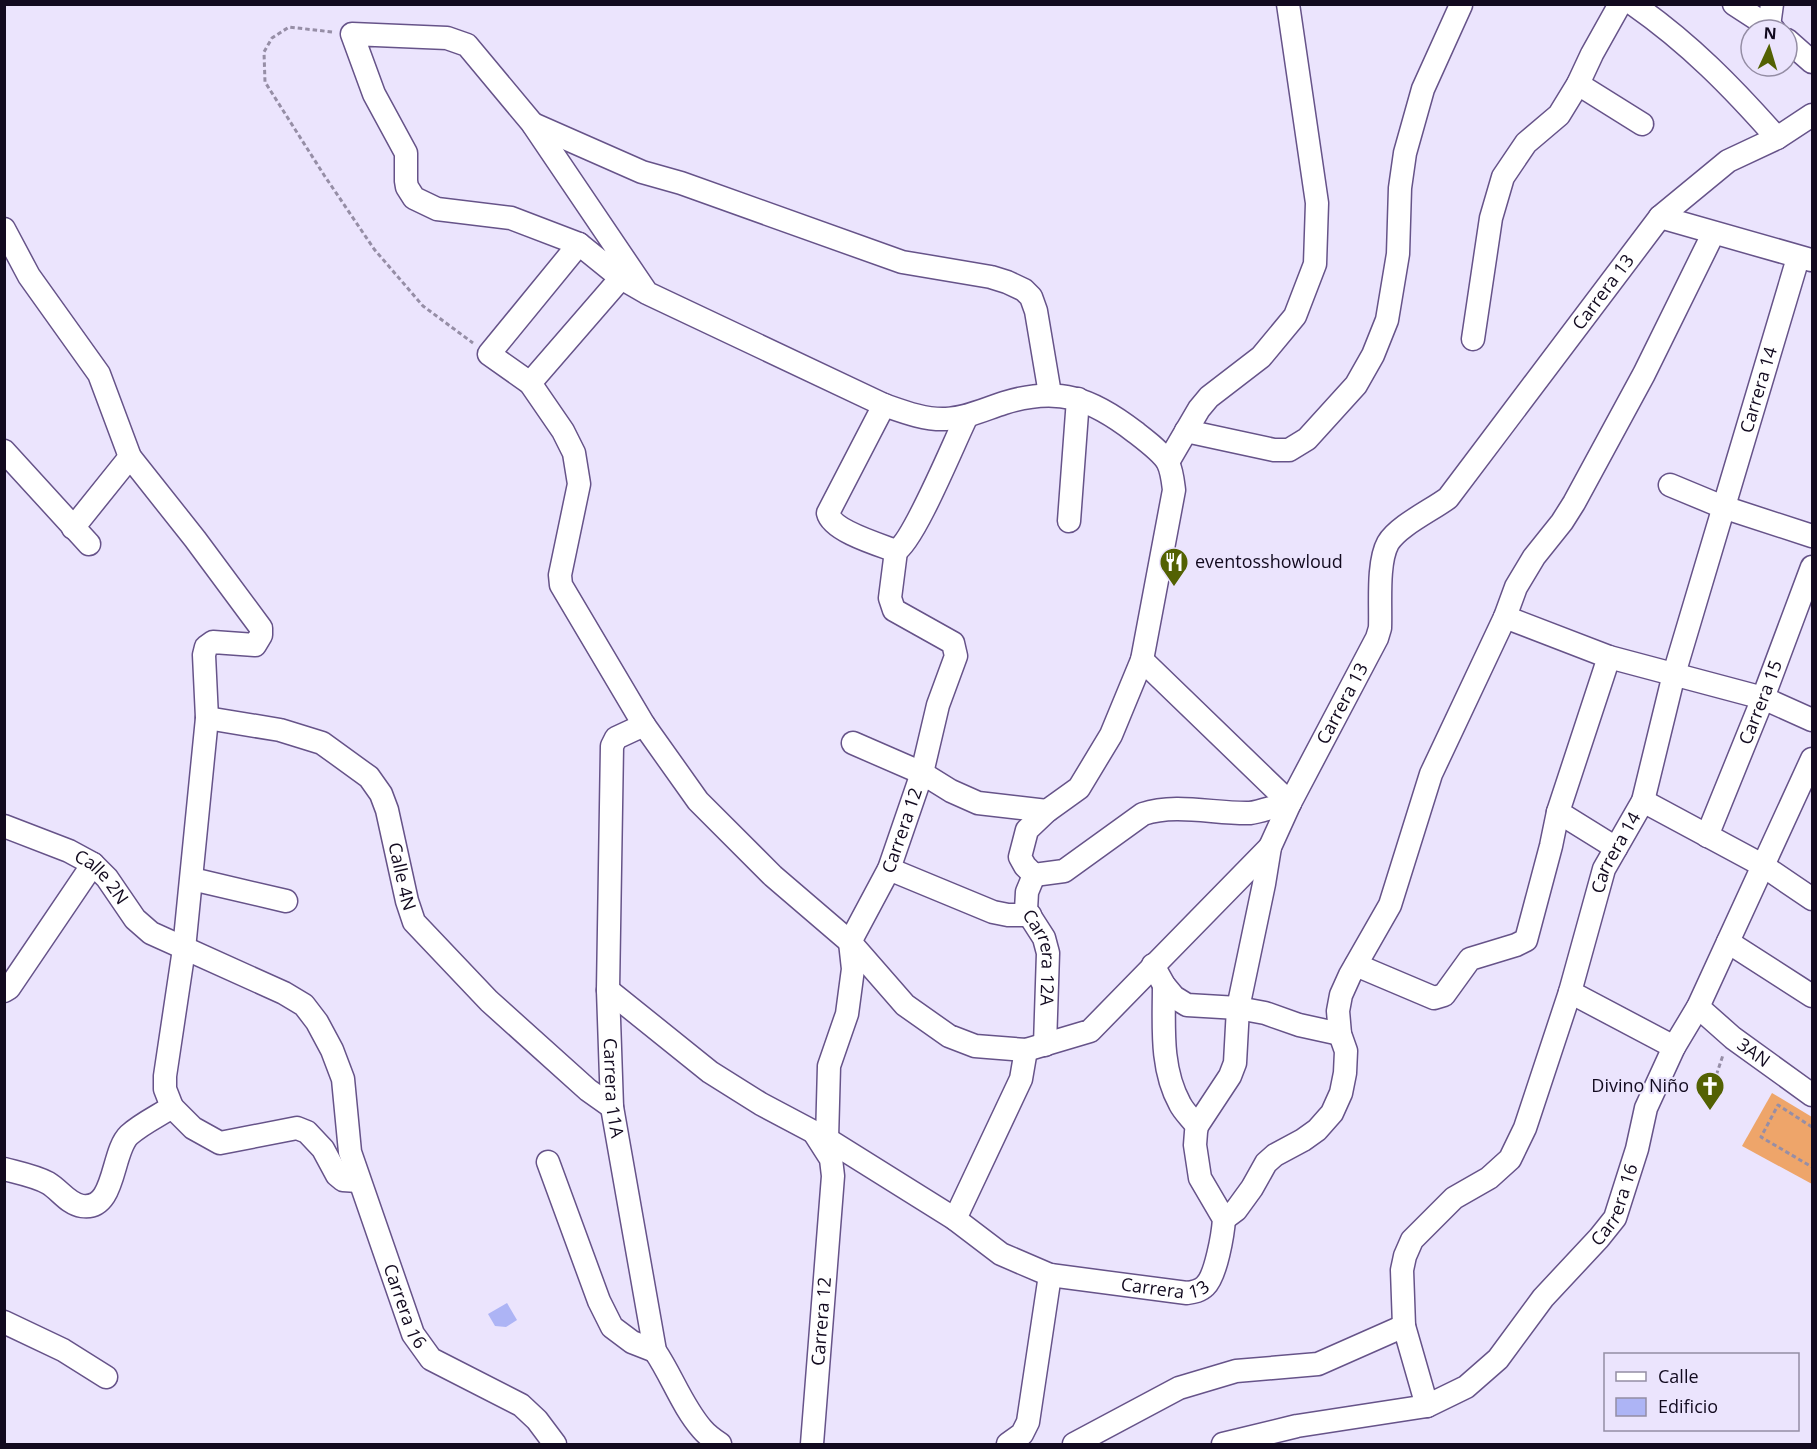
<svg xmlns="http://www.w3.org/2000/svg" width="1817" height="1449" font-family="'Open Sans',sans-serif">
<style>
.green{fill:#eea56a}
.building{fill:#adb4f5}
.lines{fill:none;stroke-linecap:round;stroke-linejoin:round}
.minor-casing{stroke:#665389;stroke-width:25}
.path{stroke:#968ea6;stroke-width:3;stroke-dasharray:4.5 3;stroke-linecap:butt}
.minor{stroke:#fff;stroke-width:22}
.labels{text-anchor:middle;stroke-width:4.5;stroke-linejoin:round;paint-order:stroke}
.street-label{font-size:18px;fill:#120a1f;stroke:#ebe4fd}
.poi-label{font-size:18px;fill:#120a1f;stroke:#ebe4fd;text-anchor:start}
</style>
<rect width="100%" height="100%" fill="#ebe4fd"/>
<path class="green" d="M1772,1093l40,24v67l-70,-38z"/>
<path class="building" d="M507,1303l10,17 -11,7 -11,-1 -7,-12z"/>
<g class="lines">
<g class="minor-casing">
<g id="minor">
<path d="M1633,4c56,39 99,83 144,134"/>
<path d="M1734,4l40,26"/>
<path d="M1769,26l3,-22"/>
<path d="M1787,40l25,22"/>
<path d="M1578,84l64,40"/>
<path d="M533,124l109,48 39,11 221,79 89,15 16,5 17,8 7,7 5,14 14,83"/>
<path d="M1660,217l151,43"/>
<path d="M4,229l25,47 70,98 31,83 65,82 66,89v7l-6,10 -42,-3 -7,5 -2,8 3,63 -23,231 -19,127v13l7,18"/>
<path d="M579,244l-90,110 41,29 33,48 11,22 5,31 -19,91 1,10 83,140 54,76 75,75 77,66 55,63 44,31 26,10 51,4 64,-19 180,-184"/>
<path d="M647,293l-115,-170 -65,-78 -20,-7 -95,-4 22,60 32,59v28l1,6 7,11 23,11 74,9 68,26 42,34 26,15 237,112c20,7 41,15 62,14 21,-1 39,-10 58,-16 54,-17 87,-5 131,29 9,7 28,21 33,31 4,8 5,19 6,27l-32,170 -31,75 -32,53 -32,23 -20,19 -7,27 5,9 9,9 30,-4 79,-57c33,-11 72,0 107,-1 10,-1 28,-8 40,-10"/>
<path d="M1473,339l18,-121 12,-41 23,-34 33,-28 19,-31 14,-30 28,-50"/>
<path d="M530,383l91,-105"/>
<path d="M884,405l-56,108c4,18 52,32 68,38 18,-10 59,-111 71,-135"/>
<path d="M1186,431l88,19h15l18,-11 49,-54 17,-30 14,-35 11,-66 2,-66 5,-35 18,-64 38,-84"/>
<path d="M4,451l85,93"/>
<path d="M1168,462l31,-53 10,-12 52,-40 34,-41 20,-52 2,-61 -29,-199"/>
<path d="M1670,485l53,22 89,29"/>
<path d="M1069,521l9,-122"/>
<path d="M73,528l57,-71"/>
<path d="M1505,617l104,40 154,41 49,22"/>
<path d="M1142,660l148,143"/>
<path id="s1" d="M207,718l73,12 42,13 47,34 12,17 6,16 20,91 7,21 75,79 99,89 24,17"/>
<path id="s2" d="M644,725l-28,13 -4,8 -4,244 4,117 43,244c17,25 27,55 47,78 5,6 12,11 18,15"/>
<path d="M853,743l69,30 29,18 27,12 69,8"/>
<path d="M1643,801l119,64 50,34"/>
<path d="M1558,812l58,36"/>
<path id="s3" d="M4,826l65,25 24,13 14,14 28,41 16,14 133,60 20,12 13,17 15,28 11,29 7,73 63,182 18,25 90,46 16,15 18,24"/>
<path id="s4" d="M1707,836l56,-138 49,-131"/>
<path d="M889,869l104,43 15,3h22"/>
<path id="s5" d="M1034,875l-7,17 -1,18 18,28 4,15 -3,92"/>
<path d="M192,879l94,22"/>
<path d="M1728,942l84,54"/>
<path d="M1153,965l11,20 10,12 13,8 51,3 27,5 34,12 41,9"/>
<path d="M1356,965l78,33 10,-3 26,-36 46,-14 10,-5 25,-94 7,-34 51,-155"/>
<path d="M1164,985c0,40 -4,83 16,119 4,8 12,15 17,22"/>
<path id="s6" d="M608,990l102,82 51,32 66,35 128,80 46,35 49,21 137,18c7,-1 13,-2 18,-7 11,-10 18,-52 19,-67l-24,-41 -5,-33 1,-13 1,-6 33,-50 5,-13 3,-55 26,-124 6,-37 20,-44 87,-165 3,-10c1,-23 -3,-65 8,-85 10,-17 44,-33 60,-45l212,-281 68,-56 49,-23 35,-23"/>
<path d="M4,991l5,-3 84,-124"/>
<path d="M1570,992l104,55"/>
<path id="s7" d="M1698,1007l35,31 79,57"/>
<path id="s8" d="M827,1139l2,-73 18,-52 6,-45 -3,-27 39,-73 33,-96 16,-68 18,-49 -3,-13 -59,-33 -4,-12 6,-47"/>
<path d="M548,1162l51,139 13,26 20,15 23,9"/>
<path d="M4,1169c15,4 31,7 44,14 12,7 20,21 34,23 34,5 29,-54 47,-71 12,-11 29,-19 43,-28l21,21 27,15 77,-15 10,4 16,17 14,26 6,5 15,1"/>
<path d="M955,1219l66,-140 5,-29"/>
<path d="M1224,1219l12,-9 16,-22 14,-25 9,-8 28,-15 14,-10 15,-17 9,-20 4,-20 1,-22 -6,-17 -2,-23 3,-16 9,-20 40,-70 41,-131 74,-157 11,-30 18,-30 28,-35 12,-19 70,-129 69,-140"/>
<path d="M4,1322l59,28 43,27"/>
<path id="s9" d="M1427,1406l-23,-80 -2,-56 3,-14 7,-16 42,-42 35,-20 21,-19 15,-31 45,-136 34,-123 39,-68 31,-127 124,-416"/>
<path id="s10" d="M812,1444l21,-268 -2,-17 -16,-25"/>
<path d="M1008,1444l14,-10 6,-12 22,-147"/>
<path d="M1074,1444l105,-56 57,-17 82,-7 86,-38"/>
<path id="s11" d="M1223,1444l74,-18 130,-20 39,-19 32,-28 45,-61 56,-60 16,-20 22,-69 9,-41 28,-61 24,-40 114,-248"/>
</g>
</g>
<g class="path">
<path d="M332,32l-43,-5 -17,11 -8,14 1,30 59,93 50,74 49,57 50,37"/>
<path d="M1714,1082l9,-27"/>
<path d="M1812,1127l-34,-22 -17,32 51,30"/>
</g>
<use href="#minor" class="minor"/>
</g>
<defs>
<g id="restaurant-pin" transform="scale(1.5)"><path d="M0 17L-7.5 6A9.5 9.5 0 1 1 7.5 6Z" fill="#536103" stroke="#ebe4fd"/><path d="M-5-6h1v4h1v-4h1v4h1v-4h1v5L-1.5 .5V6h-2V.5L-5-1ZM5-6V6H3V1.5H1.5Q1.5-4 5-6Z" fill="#fff"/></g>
<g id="church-pin" transform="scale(1.5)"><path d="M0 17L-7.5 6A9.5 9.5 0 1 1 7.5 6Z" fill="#536103" stroke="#ebe4fd"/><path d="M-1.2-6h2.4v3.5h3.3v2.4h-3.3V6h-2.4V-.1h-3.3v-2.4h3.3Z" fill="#fff"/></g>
</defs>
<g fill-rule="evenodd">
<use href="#restaurant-pin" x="1174" y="562"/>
<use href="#church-pin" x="1710" y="1086"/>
</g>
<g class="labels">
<g class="street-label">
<text dy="6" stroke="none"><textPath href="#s6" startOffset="1814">Carrera 13</textPath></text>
<text dy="6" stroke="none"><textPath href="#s9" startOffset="1110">Carrera 14</textPath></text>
<text dy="6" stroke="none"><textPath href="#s4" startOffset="144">Carrera 15</textPath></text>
<text dy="6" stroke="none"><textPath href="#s6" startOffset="1310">Carrera 13</textPath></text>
<text dy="6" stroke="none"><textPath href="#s8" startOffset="324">Carrera 12</textPath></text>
<text dy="6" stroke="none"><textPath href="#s9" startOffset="624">Carrera 14</textPath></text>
<text dy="6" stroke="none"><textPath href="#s1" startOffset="282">Calle 4N</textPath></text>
<text dy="6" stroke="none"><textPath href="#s3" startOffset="112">Calle 2N</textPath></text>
<text dy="6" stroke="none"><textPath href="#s5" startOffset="88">Carrera 12A</textPath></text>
<text dy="6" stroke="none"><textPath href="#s7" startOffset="72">3AN</textPath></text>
<text dy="6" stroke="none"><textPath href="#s2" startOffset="382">Carrera 11A</textPath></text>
<text dy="6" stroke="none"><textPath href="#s11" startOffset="489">Carrera 16</textPath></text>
<text dy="6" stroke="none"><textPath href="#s6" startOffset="644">Carrera 13</textPath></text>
<text dy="6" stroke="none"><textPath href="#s3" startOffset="678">Carrera 16</textPath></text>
<text dy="6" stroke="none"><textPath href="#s10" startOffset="123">Carrera 12</textPath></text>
</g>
<g class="poi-label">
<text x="1195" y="568">eventosshowloud</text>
<text x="1689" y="1092" text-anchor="end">Divino Niño</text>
</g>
</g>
<rect width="1817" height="1449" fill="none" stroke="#120a1f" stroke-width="12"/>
<rect x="1604" y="1353" width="195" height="78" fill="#ebe4fd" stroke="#948da4" stroke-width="1.5"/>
<rect x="1616" y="1372" width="30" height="9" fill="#ffffff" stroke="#948da4" stroke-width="1.5"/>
<text x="1658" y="1383" font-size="18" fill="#120a1f">Calle</text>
<rect x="1616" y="1398" width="30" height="18" fill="#adb4f5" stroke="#948da4" stroke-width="1.5"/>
<text x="1658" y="1413" font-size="18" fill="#120a1f">Edificio</text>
<g transform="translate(1769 48) rotate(4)"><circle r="28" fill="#ebe4fd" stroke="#948da4" stroke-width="1.5"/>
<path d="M0-4.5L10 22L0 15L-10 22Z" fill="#536103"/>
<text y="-9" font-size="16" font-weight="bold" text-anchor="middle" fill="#120a1f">N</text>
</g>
</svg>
